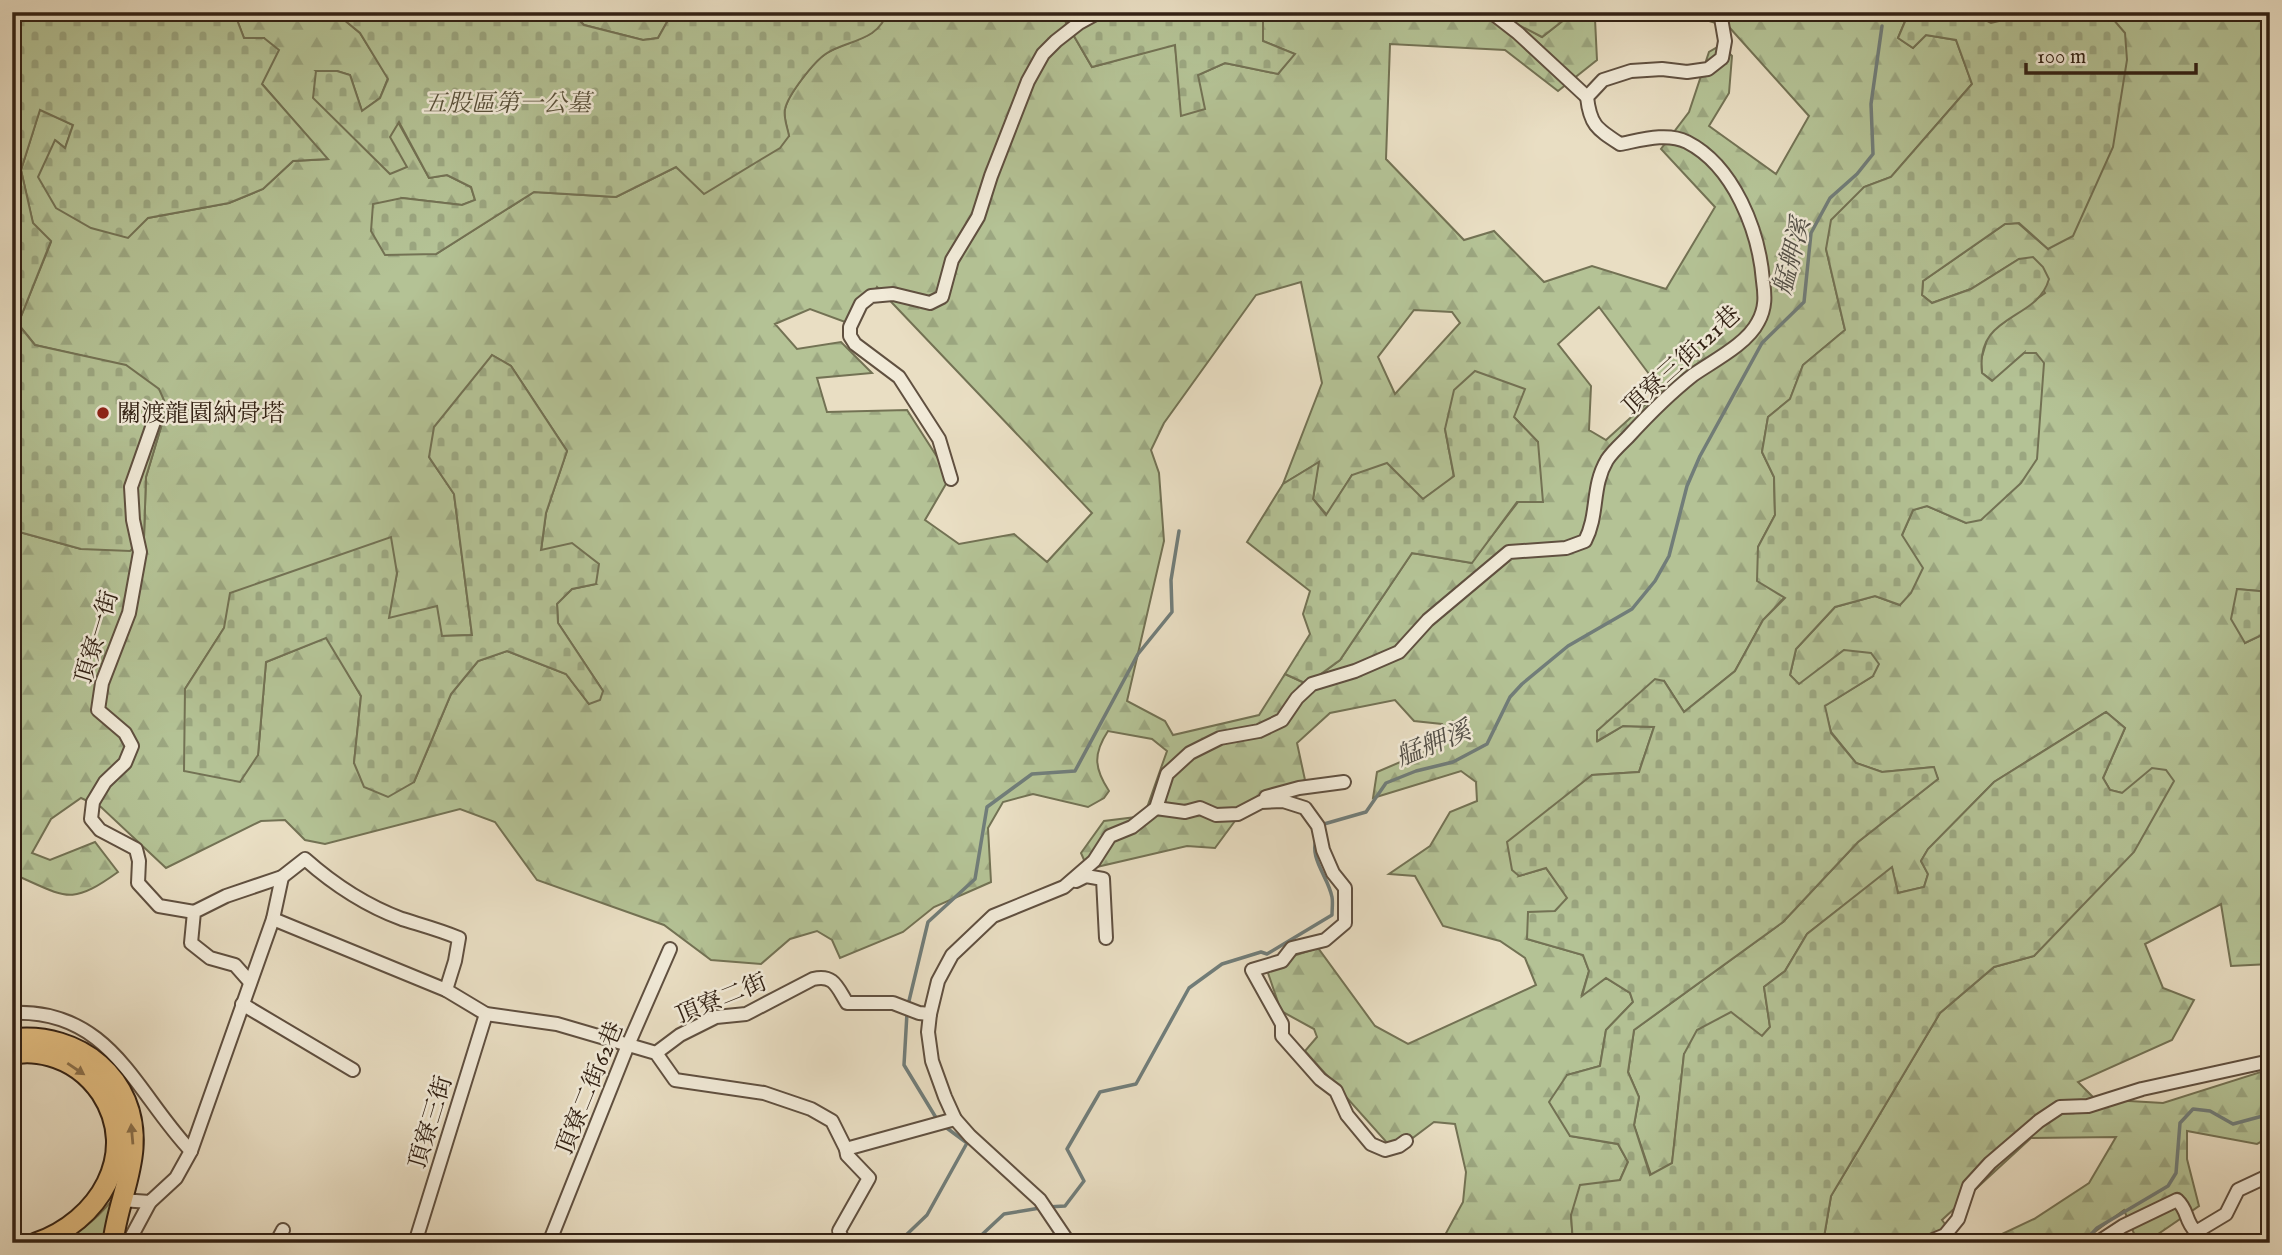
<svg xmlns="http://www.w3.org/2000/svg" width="2282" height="1255" font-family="'IM FELL English','Noto Serif TC',serif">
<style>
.grass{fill:#b4c295;stroke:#737254;stroke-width:2}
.forest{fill:url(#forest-firs);stroke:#737254;stroke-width:2;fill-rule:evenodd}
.cemetery{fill:url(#cemetery-stones);stroke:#737254;stroke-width:2}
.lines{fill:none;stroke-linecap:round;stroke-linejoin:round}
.stream{stroke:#717d79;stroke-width:3.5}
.minor-casing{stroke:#605040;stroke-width:16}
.primary-casing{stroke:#322114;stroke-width:23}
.minor{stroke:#f1ead8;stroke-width:12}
.primary{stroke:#e4bf82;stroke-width:19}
.oneway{fill:#8b704b}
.poi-dot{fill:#8f2418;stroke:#f1ead8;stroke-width:2.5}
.labels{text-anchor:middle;stroke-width:5;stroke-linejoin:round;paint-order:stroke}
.park-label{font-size:24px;font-style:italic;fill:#59513b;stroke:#f1ead8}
.street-label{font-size:24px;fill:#322114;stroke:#f1ead8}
.poi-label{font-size:24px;fill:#322114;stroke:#f1ead8;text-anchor:start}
.water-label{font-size:26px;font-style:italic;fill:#524f47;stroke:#f1ead8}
</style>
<defs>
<pattern id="forest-firs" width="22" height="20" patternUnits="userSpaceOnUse" patternTransform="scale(1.75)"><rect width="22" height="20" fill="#b4c295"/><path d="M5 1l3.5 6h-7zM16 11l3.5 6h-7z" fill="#9ba680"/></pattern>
<pattern id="cemetery-stones" width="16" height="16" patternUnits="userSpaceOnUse" patternTransform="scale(1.75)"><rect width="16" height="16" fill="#b4c295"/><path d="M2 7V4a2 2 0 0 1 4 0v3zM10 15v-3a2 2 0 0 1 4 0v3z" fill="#9ba680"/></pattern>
</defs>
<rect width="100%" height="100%" fill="#e9dec3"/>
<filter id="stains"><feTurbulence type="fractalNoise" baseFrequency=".00286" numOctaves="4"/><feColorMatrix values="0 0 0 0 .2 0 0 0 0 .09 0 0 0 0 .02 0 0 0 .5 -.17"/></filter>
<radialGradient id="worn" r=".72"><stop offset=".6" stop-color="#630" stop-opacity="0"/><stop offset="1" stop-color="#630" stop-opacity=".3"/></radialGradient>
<path class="grass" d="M118,1192l-9,51h-51c26,-13 44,-28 60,-51z"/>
<g class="forest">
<path d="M234,12h106l3,7 17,14 28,45 -8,20 -18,13 -12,-36 -13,-4h-21l74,65 8,-14 31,56 18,-3 24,12 4,13 -13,5 -60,-7 34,56 98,-62 82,5 60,-30 113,-31c-2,-7 -6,-20 -4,-27 3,-14 29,-48 42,-56 21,-14 51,-12 60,-41h173l32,55 83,-23 7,72 16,-41 27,-12 53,11 16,-20 -31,-13v-29h252l-5,7 32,18 32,-25h335l-11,26 15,10 13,-13 30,5 16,44 -81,93 -27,10 -38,62 19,81 -42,35 -13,34 -22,18 -6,35 12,25 1,38 -17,32 27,50 -22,23 -28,51 -51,41 -20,-31 -67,50 1,10 25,-15 31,1 -15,45 -47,3 -73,101 27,-8 22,30 -41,41 56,16 6,16 -7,23 24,-16 24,15 3,9 -27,28 -6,36 -33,9 3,61 48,8 10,18 -8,18 -49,35 2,28h-125l-3,-8 18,-33 3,-30 -11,-48 -21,-2 -36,27 -9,-4 -84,-94 12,-14 -3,-8 -33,-18 -13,-38 3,-10 47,-15 57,78 33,18 128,-59 -11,-27 -25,-17 -57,-15 -28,-50 -26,-2 41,-28 20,-34 27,-11 -1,-19 -15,-11 -88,27 4,-26 77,-33 -12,-15 -28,-3 -19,-21 -65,13 -33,30 8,37 -59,26 -31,42 -28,-2 -99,23 -7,-16 23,-32 40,-5 23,-65 -15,-12 -44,-8c-15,23 -14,37 1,60l-5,7 -16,9 -55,-13 -30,8 -15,26 3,54 -57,25 -31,25 -63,26 -8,-18 -15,-9 -27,8 -29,25 -50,-4 -47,-35 -127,-45 -42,-58 -35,-13 -135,35 -20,-4 -20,-20 -24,1 -95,47 -65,-61 -20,-9 -30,21 -19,34 18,7 45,-18 23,30c-46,33 -51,26 -98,5l-8,1v-348l69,19 63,-12 2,-60 21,-70 -41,-41 -91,-21 -17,-21 33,-82 -18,-18 -12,-54 19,-61 33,16 -8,23 -10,-8 93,78 81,-15 34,-14 30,-28 34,-2 -65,-75 2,-46h-20zM1686,14l43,13 80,89 -33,58 -67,-48 20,-33 3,-37 -11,-11 -12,7 -20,60 -28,37 54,58 -49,82 -74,-23 -48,16 -50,-51 -30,9 -78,-81 4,-115 115,6 53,41 39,-31 -2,-41zM1301,282l21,101 -39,101 35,-21 -5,36 14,16 25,-40 71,24 31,-22 -9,-48 69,-12 24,25 -20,60 -47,61 -59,-10 -72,107 -33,24 -22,-10 -26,41 -86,20 -8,-14 -38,-20 37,-160 -5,-68 -8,-23 13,-27 92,-128zM877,287l215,226 -45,49 -33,-28 -55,10 -34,-24 25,-43 -43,-67 -80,2 -10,-34 55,-5 -31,-31 -44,7 -22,-25 35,-15 46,17zM1599,307l62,83 -55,50 -17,-10 2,-44 -33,-42zM1414,310l38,2 8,11 -65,71 -17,-37zM492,355l19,11 56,85 -21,62 -5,38 55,33 -24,5 -15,14 1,20 45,68 -14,13 -23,-30 -59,-23 -29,10 -27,33 -37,88 -60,-19 7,-67 -34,-59 -61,25 -8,93 -73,16v-82l39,-61 173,-55 -9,45 54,18 30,-1 -18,-141 -25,-37z"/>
<path d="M571,12h96v10l-9,16 -15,2 -59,-15z"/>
<path d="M1970,12h49l-3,5 -25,6z"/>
<path d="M2107,12h163v580l-33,-3 8,54 25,-12v333l-39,2 -10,-62 -76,40 18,44 31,12 -22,40 -94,42 17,17 68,4 107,-34v68l-13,7 -70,-13v28l12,47 -54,37h-7l-14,-33 -44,33h-97l51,-24 55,-36 27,-46 -85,1 -89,82 17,23h-136l8,-47 109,-183 54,-46 40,-11 88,-163 -12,-3 -7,-12 22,-50 -19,-16 -112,70 -66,67 -7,12 7,13 -4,13 -26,6 -6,-25 -85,66 -22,37 -21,16 6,40 -8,9 -78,18 -12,110 -21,11 -17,-50 5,-28 -11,-25 6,-42 149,-108 75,-80 80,-63 -5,-12 -51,5 -26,-9 -25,-31 -7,-26 49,-30 -29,-26 -45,35 -9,-10 6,-26 39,-42 40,-11 25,9 2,-70 11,-25 14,-4 39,17 58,-170 -31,28 -11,-8 -1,-13 8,-27 56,-40 -26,-34 -48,30 -39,14 -10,-8 1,-14 82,-57 13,-1 30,26z"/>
</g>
<g class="cemetery">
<path d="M12,12h222l10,26h20l15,12 -17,34 66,75 -35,2 -30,28 -34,14 -81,15 -20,20 -37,-10 -35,-20 -18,-31 17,-37 10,8 8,-23 -33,-15 -19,60 12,53 18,18 -33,83 17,21 91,20 33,24 8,18 -21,70 -2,60 -14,14 -49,-2 -69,-19z"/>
<path d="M340,12h86l3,2 142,-2 13,13 59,15 15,-2 9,-16v-10h220c-8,29 -39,28 -60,41 -13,8 -39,42 -42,56 -2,8 3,20 4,27l-9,12 -76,46 -28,-27 -60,30 -82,-5 -98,62 -51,1 -14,-24 2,-27 29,-6 60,7 13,-5 -4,-13 -24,-12 -18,3 -30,-56 -9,15 17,30 -17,7 -77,-76 3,-27h21l13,4 12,36 18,-13 8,-19 -28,-46 -17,-14z"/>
<path d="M1060,12h203v29l32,13 -17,20 -53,-11 -27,12 7,34 -24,7 -6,-71 -83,22z"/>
<path d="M1515,12h59l-32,25 -33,-17z"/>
<path d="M1909,12h61l21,11 25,-6 3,-5h88l18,21 2,27 -14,87 -40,89 -25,13 -29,-26 -14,1 -82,57 -1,14 10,8 39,-14 48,-30 14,-2 10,10 6,12c-12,43 -74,33 -67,94l10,8 32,-28h12l8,10 -7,96 -16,24 -40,37 -15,3 -39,-17 -14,4 -11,25 21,33 -12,25 -11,12 -25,-9 -40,11 -39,42 -6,26 9,9 45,-34 27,3 8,11 -6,12 -48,30 6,27 25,30 26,9 52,-5 4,12 -80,63 -75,80 -149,108 -6,42 11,25 -5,28 16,50 22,-12 12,-109 13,-24 34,-18 31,24 8,-9 -6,-40 21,-16 22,-37 85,-67 6,26 26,-6 4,-13 -7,-13 7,-12 66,-67 112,-70 19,16 -22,50 7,12 12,3 30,-25 14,2 8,11 -40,71 -100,104 -40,11 -54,46 -109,183 -8,47h-250l-2,-28 9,-30 40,-5 8,-18 -10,-18 -48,-8 -21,-34 18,-27 33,-9 6,-36 27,-28 -3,-9 -24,-15 -24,18 7,-25 -6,-16 -56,-16 1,-27 27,-1 12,-13 -21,-30 -27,8 -7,-6 -5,-28 85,-67 47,-3 15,-45 -31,-1 -26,15v-10l58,-52 9,2 20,31 51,-41 28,-51 22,-22 -28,-17 1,-34 17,-32 -1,-38 -12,-25 6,-35 22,-18 13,-34 42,-35 -19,-81 5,-29 33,-33 27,-10 81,-93 -16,-44 -30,-5 -13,13 -15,-10z"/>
<path d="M492,355l19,11 56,85 -21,62 -5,37 31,-7 27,21 -3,20 -24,5 -15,15 1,19 45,68 -3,9 -11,4 -23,-30 -59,-23 -29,10 -27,33 -37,88 -26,15 -24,-10 -10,-24 7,-67 -35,-58 -60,24 -8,93 -18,27 -56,-11 1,-82 39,-61 6,-35 161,-56 6,36 -8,45 48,-12 5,30 30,-1 -18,-141 -25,-37 5,-30z"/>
<path d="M1475,371l50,18 -11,28 24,25 5,60h-26l-45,61 -60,-10 -72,107 -33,24 -22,-10 25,-40 -7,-20 7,-23 -63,-49 36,-58 36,-22 -6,37 13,16 26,-40 35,-12 36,36 31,-23 -9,-47 9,-39z"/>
<path d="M2237,589l33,3v39l-25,12 -14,-24z"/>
</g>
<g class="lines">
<g class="stream">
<path d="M1323,826l1,-2 42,-12 20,-29 30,-12 37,-9 34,-18 23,-47 12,-13 46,-38 64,-37 23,-28 14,-25 18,-70 13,-30 62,-113 42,-41 7,-69 19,-35 27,-24 16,-20 -2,-50 11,-78"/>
<path d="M908,1005l20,-83 47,-43 12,-72 45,-33 43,-3 63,-117 34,-42 -1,-32 8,-49"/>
<path d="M907,1013l-3,52 34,56"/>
<path d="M1047,1207l18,-1 19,-25 -17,-32 33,-57 36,-8 53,-96 33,-24 39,-12 6,2 65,-39c0,-6 1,-13 0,-18 -4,-21 -24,-39 -15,-61"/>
<path d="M902,1239l25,-24 40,-72 -23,-17"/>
<path d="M902,1243v-4l41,4"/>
<path d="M973,1243l31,-29 36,-6"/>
<path d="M2083,1243l14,-15 71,-42 8,-13 4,-50 13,-14 17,2 23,13 37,-10"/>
</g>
<g class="minor-casing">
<g id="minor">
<path d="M1491,12l27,21 69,64"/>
<path d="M156,416l-25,71 2,33 7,32 -11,61 -27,70 -4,27 27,23 7,13 -7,17 -20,19 -12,20 -2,17 9,11 36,19 3,12 -1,22 21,23 35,6"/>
<path d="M951,479l-12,-40 -40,-62 -44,-33 -5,-8v-9l11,-23 10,-8 22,-2 37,9 12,-6 10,-37 26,-43 13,-41 37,-95 15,-27 13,-13 23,-18 20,-11"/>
<path d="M1266,797l33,-9 45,-6"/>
<path d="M1156,808l29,4 15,-4 16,7 22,-1 23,-12 22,-1 22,7 13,18 5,24 10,23 12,15v35l-20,17 -33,8 -10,13 -30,9 30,54v12l38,43 16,12 11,24 24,29 14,6 14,-4 7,-5"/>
<path d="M1076,881l10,-5 17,3 3,59"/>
<path d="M273,919l173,71 40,24 71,10 99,29 19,27 89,13 47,16 21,12 14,28 109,-30"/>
<path d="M250,982l-15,-17 -25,-7 -19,-15 3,-31 32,-16 56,-19 23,-18c27,24 62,47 97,60 19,6 38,11 57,19l-4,23 -9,29"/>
<path d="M242,1004l111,66"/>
<path d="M12,1013c99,-4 123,79 179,138"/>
<path d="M656,1053l24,-18 36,-18 30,-3 67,-35c21,-5 24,8 34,24h46l26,10 11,1"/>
<path d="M121,1200l29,2 26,-24 15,-27 82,-232 9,-42"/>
<path d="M128,1243l22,-41"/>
<path d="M276,1243l7,-13"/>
<path d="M415,1243l71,-229"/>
<path d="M549,1243l79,-198 42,-96"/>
<path d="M844,1243l-5,-12 30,-53 -22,-23 -1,-6"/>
<path d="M1069,1243l-29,-43 -70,-64 -15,-17 -10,-22 -13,-36 -4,-29 2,-18 8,-33 14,-26 41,-39 71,-29 30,-26 16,-25 22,-9 24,-19 11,-34 23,-21 30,-15 39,-7 23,-11 15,-22 15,-14 43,-13 44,-19 29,-32 81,-68 57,-4 19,-7c14,-27 6,-54 22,-81 5,-8 14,-16 21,-23 21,-23 41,-43 65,-62 20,-14 54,-31 65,-53 8,-14 7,-27 5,-41 -4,-50 -29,-115 -76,-139 -20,-10 -46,-2 -67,2 -23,-15 -30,-19 -33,-47l16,-17 28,-9 31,-2 25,3 21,-3 14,-11 3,-17 -5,-29"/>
<path d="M1926,1243l19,-8 13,-16 11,-33 21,-23 49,-42 21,-14 28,-1 54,-17 128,-28"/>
<path d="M2097,1243l26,-17 54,-26c12,11 7,20 19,32l30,-18 12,-24 32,-15"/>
</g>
</g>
<g class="primary-casing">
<g id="primary">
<path d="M12,1039c67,-8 126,40 121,109 -2,32 -17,63 -20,95"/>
<path d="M12,1055c12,-4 26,-2 38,1 22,6 38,18 51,37 40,61 -3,129 -65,150"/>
</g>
</g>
<use href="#minor" class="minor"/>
<use href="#primary" class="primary"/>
</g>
<defs><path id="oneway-solid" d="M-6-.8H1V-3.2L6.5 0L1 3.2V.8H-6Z" transform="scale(1.75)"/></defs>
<g class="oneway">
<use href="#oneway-solid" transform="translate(76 1069) rotate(34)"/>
<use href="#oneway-solid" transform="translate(132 1134) rotate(-95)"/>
</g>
<circle class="poi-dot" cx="103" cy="413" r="7"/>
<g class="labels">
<g class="park-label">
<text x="507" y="111">五股區第一公墓</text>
</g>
<g class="street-label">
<text transform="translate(1681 360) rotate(-42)" y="8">頂寮三街121巷</text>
<text transform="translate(96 637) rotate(-73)" y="8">頂寮一街</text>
<text transform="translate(721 998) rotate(-22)" y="8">頂寮二街</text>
<text transform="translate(589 1088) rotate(-68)" y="8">頂寮二街62巷</text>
<text transform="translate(430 1122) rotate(-73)" y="8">頂寮三街</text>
</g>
<g class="poi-label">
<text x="117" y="421">關渡龍園納骨塔</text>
</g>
<g class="water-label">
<text transform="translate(1791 256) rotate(-75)" y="9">艋舺溪</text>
<text transform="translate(1433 743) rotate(-22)" y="9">艋舺溪</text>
</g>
</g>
<rect width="2282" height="1255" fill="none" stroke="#e9dec3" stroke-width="42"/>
<rect x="14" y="14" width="2254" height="1227" fill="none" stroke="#322114" stroke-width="3.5"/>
<rect x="21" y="21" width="2240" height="1213" fill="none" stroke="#322114" stroke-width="2"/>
<path d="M2026 63v10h170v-10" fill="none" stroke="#322114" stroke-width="3.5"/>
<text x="2037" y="63" font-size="21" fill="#322114" stroke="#f1ead8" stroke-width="5" paint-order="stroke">100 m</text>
<rect width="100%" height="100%" filter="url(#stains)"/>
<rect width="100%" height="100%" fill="url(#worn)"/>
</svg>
